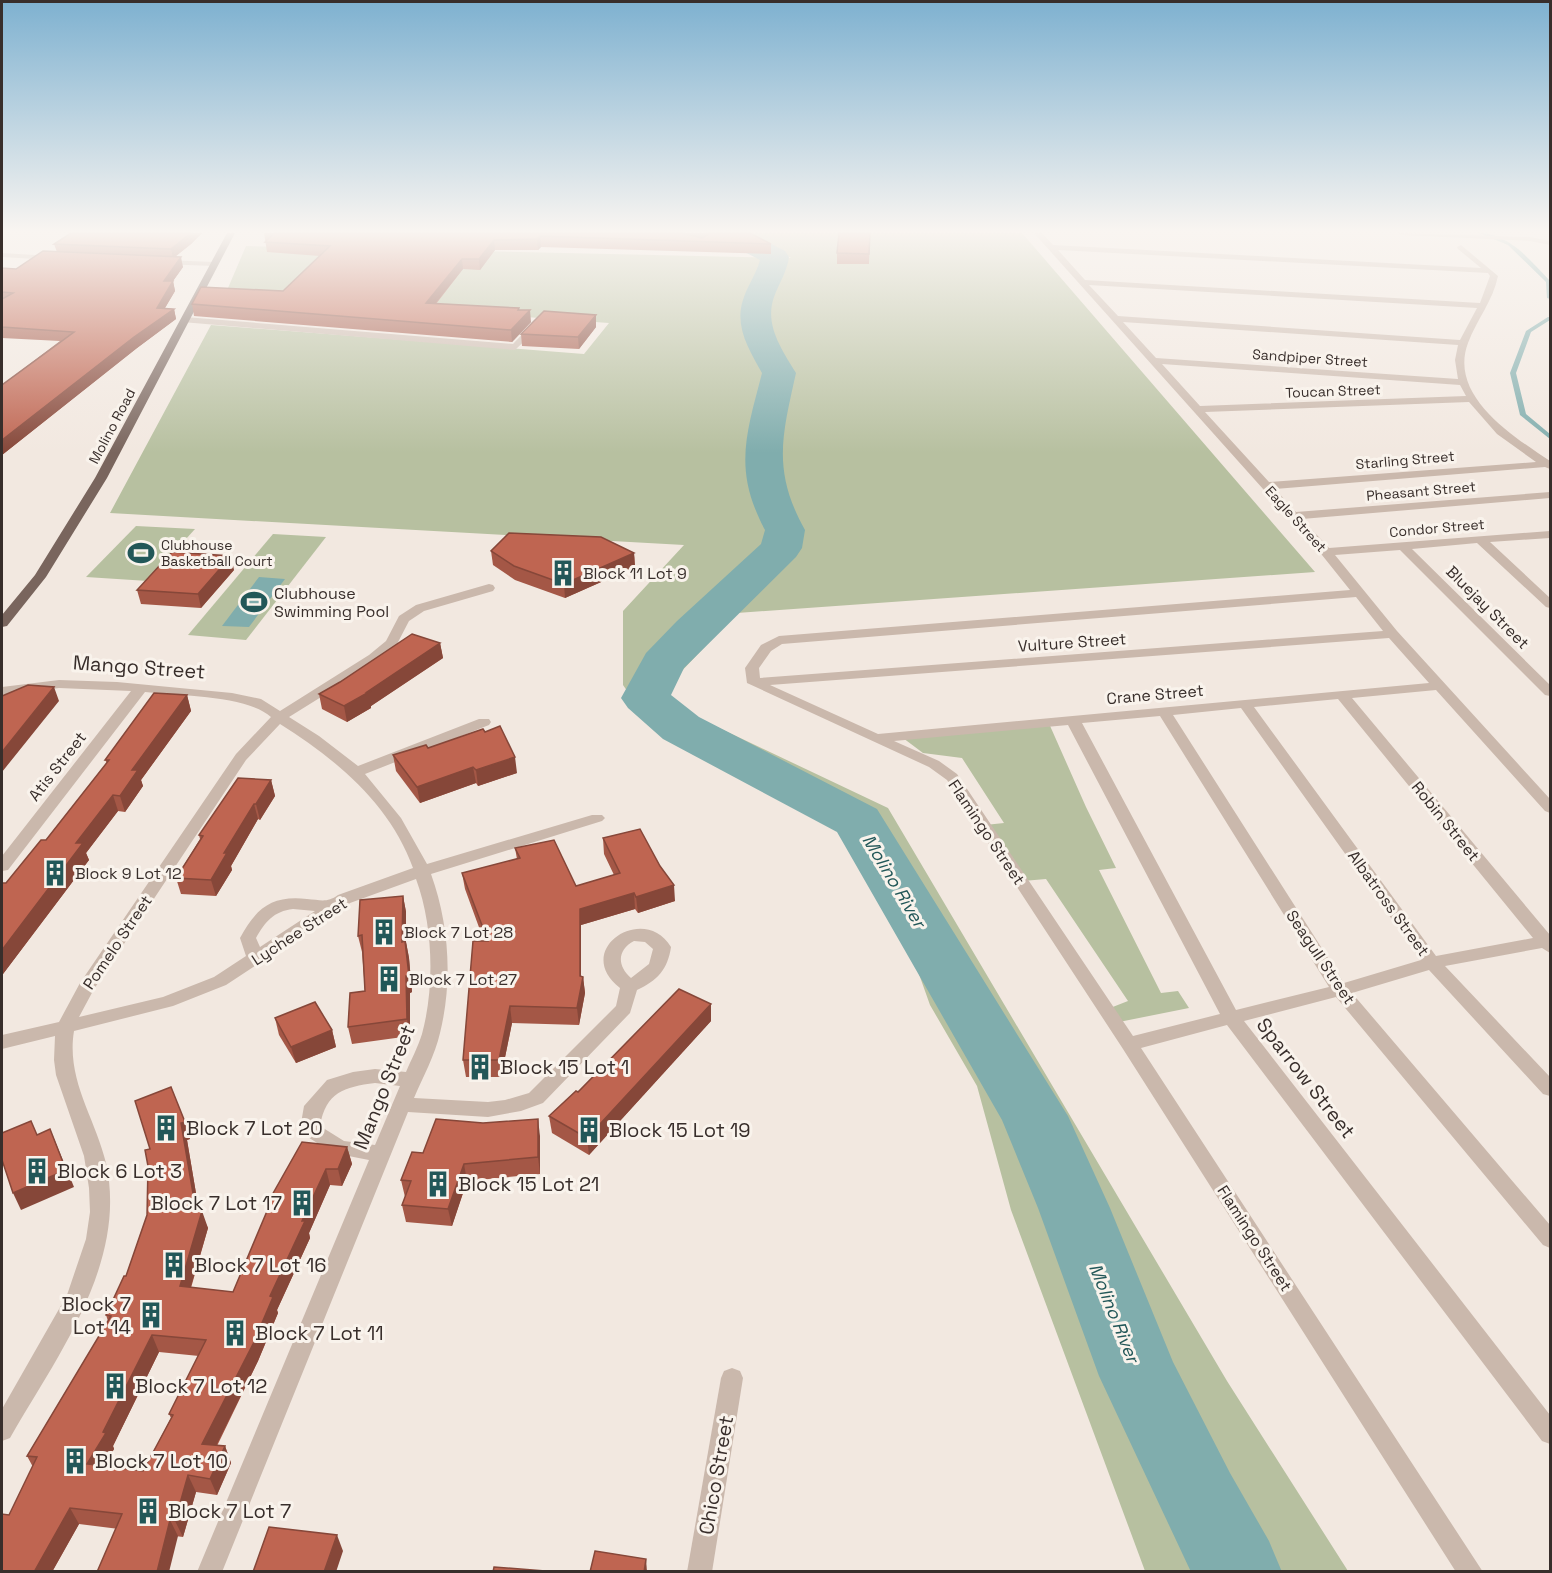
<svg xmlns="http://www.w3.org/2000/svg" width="1552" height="1573" font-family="'Space Grotesk',sans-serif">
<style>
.green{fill:#b7c0a0}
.water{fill:#80adad}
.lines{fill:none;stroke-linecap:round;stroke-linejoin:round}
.stream{fill:#80adad;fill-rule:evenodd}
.river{fill:#80adad;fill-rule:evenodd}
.minor{fill:#cab8ac;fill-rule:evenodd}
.primary{fill:#79655d;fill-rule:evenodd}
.wall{fill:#a45746;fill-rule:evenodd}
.shaded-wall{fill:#864739}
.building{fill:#bf6551;stroke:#864739;stroke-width:1.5;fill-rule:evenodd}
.labels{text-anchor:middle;stroke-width:6;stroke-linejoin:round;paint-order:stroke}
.far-street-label{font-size:14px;fill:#382e2b;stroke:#f9f3ec}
.far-poi-label{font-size:14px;fill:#382e2b;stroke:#f9f3ec;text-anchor:start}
.poi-label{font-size:16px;fill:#382e2b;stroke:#f9f3ec;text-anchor:start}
.street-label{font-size:16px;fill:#382e2b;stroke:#f9f3ec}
.water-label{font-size:18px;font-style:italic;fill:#225758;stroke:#f9f3ec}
.near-street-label{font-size:20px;fill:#382e2b;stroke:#f9f3ec}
.near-poi-label{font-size:20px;fill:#382e2b;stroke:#f9f3ec;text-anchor:start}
</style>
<rect width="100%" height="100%" fill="#f2e8e0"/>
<g class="green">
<path d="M749,233h273l293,339 -578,41 -81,85 232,110 339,573 121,190h-203l-134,-361 -34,-124 -47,-81 -31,-87 -60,-84 -10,-22 -101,-48 -59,-33 -31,-24 -15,-22v-74l61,-66 -574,-32 101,-188 373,29 25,-31 -384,-28 21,-49 545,12z"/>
<path d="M136,526l59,3 -47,52 -62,-4z"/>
<path d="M273,534l53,3 -80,103 -58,-5z"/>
<path d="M1047,719l39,88 30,61 -17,2 62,123 17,-2 11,17 -75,15 -9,-13 23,-9 -82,-122 -23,2 -38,-56 19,-2 -42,-65 -39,-5 -24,-18z"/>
</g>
<path class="water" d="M259,577l26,2 -36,48 -27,-1z"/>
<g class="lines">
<g class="stream">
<path d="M1479,233c30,0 52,28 71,48v18l-3,-1 -1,-16 -38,-37z"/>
<path d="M1548,317h2v3l-19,12 -15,41 10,41 24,20v5l-30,-24 -10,-42 16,-42z"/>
</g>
<path class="river" d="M716,233h34l35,18 4,6c-2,15 -10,26 -15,40 -10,28 8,53 22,76 -14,63 -24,98 9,157l-3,18 -6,9 -112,111 -13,27 28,22 178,92 191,307 42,92 63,154 57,111 39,68 13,31h-91l-92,-196 -61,-168 -36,-88 -165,-288 -174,-93 -35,-31 -7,-10 25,-45 31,-32 84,-77 4,-14c-32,-60 -19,-95 -3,-157 -12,-22 -28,-46 -19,-73 4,-14 13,-25 17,-40l-40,-21z"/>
<g class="minor">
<path d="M1034,233h8l11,12 428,23 -23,-19 -1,-2 4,-2 37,31c-5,25 -21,43 -30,67 -20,53 46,94 82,118v8l-5,-2 -270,22 21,23 254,-20v6l-248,21 27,29 221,-17v7l-60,4 60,56v10l-4,-1 -69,-64 -65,6 138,136v11l-5,-1 -145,-145 -65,5 62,76 153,168v14l-5,-2 -109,-121 -84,8 198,237v18l-8,-5 -97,18 105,111v19l-7,-2 -114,-124 -77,23 198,232v23l-7,-3 -207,-248 -92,24 306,394v29l-8,-3 -315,-416 -86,23 342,524h-27l-333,-523 -176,-269 -18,-13 -182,-84 -2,-15 16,-23 18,-9 571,-46 -28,-35zM1058,250l430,23 2,3 -10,27 -395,-23zM1089,285l388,23 -17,32 -342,-24zM1123,322l335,23 -3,15 3,19 -302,-21zM1162,364l298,21 6,11 -266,10zM1469,402l28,32 39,28 -267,20 -64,-70zM1356,597l27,34 -623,47 -1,-10 12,-17 11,-7zM1389,638l40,45 -551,51 -108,-49zM1338,699l195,239 -97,18 -182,-249zM1241,708l180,252 -77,23 -171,-268zM1160,716l169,271 -93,23 -154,-287zM1068,725l152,289 -87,22 -176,-262 -18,-13 -45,-20z"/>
<path d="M1398,233l132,4 20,4v4l-20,-4 -128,-6z"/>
<path d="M2,253l50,3 4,2 -4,2 -50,-3z"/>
<path d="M163,260l51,2 4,2 -4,2 -54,-2v-4z"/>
<path d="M185,317l328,27 19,-20 8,2 -25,24 -333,-28v-4z"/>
<path d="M489,584l4,1 2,3 -2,3 -69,20 -15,10 -13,25 -17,15 -90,56 30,19 39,30 121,-47h10l2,3 -2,3 -124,49 36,44 26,46 165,-49h10l3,3 -3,3 -171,53c18,50 22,106 9,159 -5,22 -17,44 -26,65l74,4 17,-2 24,-7 87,-87 4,-18c-49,-38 24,-86 51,-41 -3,22 -14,34 -34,43l-7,23 -87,90 -22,8 -33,6 -80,-5 -186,460h-25l172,-412 -36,-7 -30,-19 -3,-5 4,-23 23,-26 26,-8 22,-3 31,3c5,-12 12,-25 16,-38 13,-48 11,-109 -6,-155l-66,24 -124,82 -53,21 -99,25c-8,49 21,86 32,132 22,100 -49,193 -96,275l-8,3v-32l65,-114 19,-56 4,-27 -1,-24 -5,-32 -28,-81 -2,-15 1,-24 -53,13v-14l57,-13 21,-39 156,-229 35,-37c-24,-22 -93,-21 -126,-25l-137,178 -6,1v-15l129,-165 -72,-3 -57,7v-8l57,-7 58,2 115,11 29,6 19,12 89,-56 17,-14 13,-25 17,-11zM280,724c56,35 110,80 133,144l-75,27c-11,8 -17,5 -31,4 -35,-4 -51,9 -67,39l6,18 -32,21 -51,20 -84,20 15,-28 152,-229zM293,909l22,2 -55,36 -4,-9c9,-16 18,-27 37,-29zM634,941l11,1 8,7 -4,15 -18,14c-14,-12 -14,-28 3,-37zM375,1083l25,3 -25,59 -31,-4 -24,-15c6,-34 24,-39 55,-43z"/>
<path d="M732,1368l8,3 3,7 -31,194h-25l34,-194 3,-7z"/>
</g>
<path class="primary" d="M227,233h8l-128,245 -61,99 -39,49 -5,1v-12l33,-40 60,-97z"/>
</g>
<g class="wall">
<path d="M71,233h131l-11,11 -16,13 8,10 -10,14 2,10 -10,17 9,1 2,10 -39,29 -135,107v-70l58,-44 -58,-3v-70l14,1 41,-17 -3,-8z"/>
<path d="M264,233h486l21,11v10l-230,-7 -3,3h-43l-15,20 -17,-1 -27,35 83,6 12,12 -19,20 -318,-26 -2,-12 91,-13 37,-35 -53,-4z"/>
<path d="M870,233l-1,31h-32v-11z"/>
<path d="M596,327l-17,22 -57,-3 -1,-12z"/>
<path d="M491,551l143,2 1,14 -70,31 -50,-18 -22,-15z"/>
<path d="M234,570l-33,38 -60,-4 -4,-14z"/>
<path d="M440,643l3,15 -72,48v2l-24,14 -25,-13 -3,-15 21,-12z"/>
<path d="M187,695l4,16 -50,69 2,6 -18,26 -7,-1 -32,42 3,7 -86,114 -1,-1v-90h4l40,-43 61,-77 -2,-3z"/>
<path d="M428,748l89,25 -39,13 -2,-3 -56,20 -24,-32 -3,-16z"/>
<path d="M271,780l4,16 -15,24 -2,-1 -27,47 1,4 -16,26 -35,-2 -5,-16 24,-39 -1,-4z"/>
<path d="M603,838l72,63 -37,12 -3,-4 -54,16v51l2,1 2,16 -6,32 -67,-2 -11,54h-35l-3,-17 21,-119 -19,-52 -3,-16 55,-14 -2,-11 61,38 38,-11 -10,-21z"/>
<path d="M403,896l3,16v30l3,16 3,34 -2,1v43l-58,8 -4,-17 17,-36 -3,-39 -4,-16z"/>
<path d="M711,1004v17l-122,134 -37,-22 -3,-17 29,-24z"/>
<path d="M275,1018l57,12 4,17 -40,16 -17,-28z"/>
<path d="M185,1122l5,17 -3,1 12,71 9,17 -17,60 42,4 36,-83 -2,-5 80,-57 5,17 -10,22 -12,-1 -21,48 1,5 -33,72 1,3 -20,48 -41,85h8l6,17 -14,32 -21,-3 -13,45 -104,-13 -27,48h-50l31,-105 -6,-11 81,-135 -2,-6 20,-39 21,-61 3,-66zM159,1352l40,4 -30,58 2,4 -28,53 -39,-5 10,-17 -1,-3z"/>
<path d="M540,1136v38l-73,7 -15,45 -46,-4 -4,-17 3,-8 -4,-17 22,-27z"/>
</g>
<g class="shaded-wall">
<path d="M191,233h11l-11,11 -18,14 -2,-9z"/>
<path d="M540,236l1,11 -3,3 -1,-11z"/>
<path d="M494,240l1,10 -15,20 -1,-11z"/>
<path d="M181,257l2,10 -10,14 2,10 -16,27 -2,-10 7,-27z"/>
<path d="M462,259l1,10 -36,45 -1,-11z"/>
<path d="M174,309l2,10 -39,29 -135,107v-15l132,-103z"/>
<path d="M530,310l1,12 -19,20 -1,-12z"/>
<path d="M596,315v12l-17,22 -1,-12z"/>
<path d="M634,553l1,14 -70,31 -1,-14z"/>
<path d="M231,556l3,14 -33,38 -3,-14z"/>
<path d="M440,643l3,15 -72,48v2l-24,14 -3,-16z"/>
<path d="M54,687l5,14 -57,71 1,4 -1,2v-26z"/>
<path d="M187,695l4,16 -50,69 2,6 -18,26 -5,-16 12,-26z"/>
<path d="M515,757l2,16 -39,13 -2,-16z"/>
<path d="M473,767l3,16 -56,20 -3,-16z"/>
<path d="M271,780l4,16 -15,24 -4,-16z"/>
<path d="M113,795l5,16 -32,42 3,7 -86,114 -1,-4v-20l74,-107z"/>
<path d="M254,804l4,15 -27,47 1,4 -16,26 -5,-16 13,-27z"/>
<path d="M674,885l1,16 -37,12 -2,-16z"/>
<path d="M634,893l1,16 -54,16v59l2,-7 2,16 -6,32 -2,-17 3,-32v-67z"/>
<path d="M403,896l3,16v30l3,16 3,34 -2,1v43l-3,-17 -5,-77z"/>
<path d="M711,1004v17l-122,134 -2,-17z"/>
<path d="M510,1006l2,17 -11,54 -2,-17z"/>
<path d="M332,1030l4,17 -40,16 -5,-16z"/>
<path d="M538,1119l2,17v38l-2,-17z"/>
<path d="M185,1122l5,17 -3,1 13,77 2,-6 6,17 -22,75 -6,-17 16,-75 -15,-88z"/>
<path d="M50,1129l24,58 -53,23 -8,-17z"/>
<path d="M347,1147l5,17 -10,22 -4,-17z"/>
<path d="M464,1164l3,17 -15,45 -4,-17z"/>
<path d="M326,1169l4,16 -21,48 1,5 -33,72 1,3 -20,48 -49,99 -7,-16 68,-148 32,-75z"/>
<path d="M152,1335l7,17 -46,94 1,3 -18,31 -9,-16z"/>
<path d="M225,1446l6,17 -14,32 -7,-16z"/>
<path d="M188,1475l8,17 -13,45 -8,-16z"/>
<path d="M70,1508l9,16 -27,48h-18z"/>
<path d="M170,1520l8,16 -9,36h-12z"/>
<path d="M337,1535l6,16 -7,21h-12z"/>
<path d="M646,1559l1,13h-3z"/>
</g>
<g class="building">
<path d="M71,233h120l-20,16 -117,-5z"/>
<path d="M274,233h408l20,5 7,-4 -1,-1h42l21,11 -231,-8 -3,3 -43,1 -15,19h-17l-36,44 93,5 -1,2h12l-19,20 -319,-26 9,-17 82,4 47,-45 -65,-4z"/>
<path d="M839,233h31l-1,21 -32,-1z"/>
<path d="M43,251l138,6 -17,24h9l-16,27 17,1 -40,28 -132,103v-55l72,-53 -72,-5v-28l11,-6 -11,-1v-24l14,1z"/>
<path d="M544,311l52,4 -18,22 -57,-3z"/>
<path d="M509,533l92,4 33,16 -70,31 -50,-18 -23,-15z"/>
<path d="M172,552l59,4 -33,38 -61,-4z"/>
<path d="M412,634l28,9 -73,49h2l-25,14 -25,-12 21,-12z"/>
<path d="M28,685l26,2 -52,65v-56z"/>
<path d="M154,693l33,2 -55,75h6l-18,26 -7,-1 -37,48h7l-81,107v-67h4l35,-43h5l63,-80h-4z"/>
<path d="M500,726l15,31 -39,13 -3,-3 -56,20 -24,-32 33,-10 2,3 55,-19 2,3z"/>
<path d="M238,778l33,2 -15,24h-2l-30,49h3l-16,27 -35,-2 27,-42 -4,-1z"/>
<path d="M640,829l20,37 14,19 -38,12 -2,-4 -54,16v67l3,1 -6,31 -67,-2 -11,54h-36l10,-119h15l-26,-68 58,-15 -5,-10 39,-8 22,46 44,-13 -17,-35z"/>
<path d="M403,896l-1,46 3,-1 4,35h-3l1,43 -59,8 2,-34 15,-2 -3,-56 -4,1 2,-36z"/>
<path d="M679,989l32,15 -124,134 -38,-22 27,-25 2,1z"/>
<path d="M315,1002l17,28 -41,17 -16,-29z"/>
<path d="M171,1087l14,35 -4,1 15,88h6l-22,75 53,6 37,-88h-3l35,-62 45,5 -9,22h-12l-24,52h3l-35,75 3,1 -20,47 -51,100 23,2 -15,33 -22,-4 -13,46 -5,-1 -13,52h-60l25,-58 -52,-6 -36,64h-32v-58l7,1 28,-58 -10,-1 84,-140 -5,-1 18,-39h2l21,-61 1,-49 -3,-16 5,-1 -15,-48zM152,1335l54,5 -37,74 4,1 -30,56 -56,-7 19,-31 -3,-1z"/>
<path d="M436,1119l47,4 55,-4v38l-74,7 -16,45 -46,-4 9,-24 -10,-1 11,-28 11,1z"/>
<path d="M31,1121l6,14 13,-6 16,41 -53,23 -11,-33v-27z"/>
<path d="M269,1527l68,8 -13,37h-71z"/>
<path d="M595,1551l51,8 -2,13h-54z"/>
<path d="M494,1567l64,5h-65z"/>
</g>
<linearGradient id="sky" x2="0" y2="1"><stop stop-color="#7eb1d0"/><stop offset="0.51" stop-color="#f9f5f1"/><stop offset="1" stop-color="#f9f5f1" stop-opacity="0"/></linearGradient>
<rect width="1552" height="453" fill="url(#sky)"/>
<defs>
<g id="stadium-bare" transform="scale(2.07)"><path d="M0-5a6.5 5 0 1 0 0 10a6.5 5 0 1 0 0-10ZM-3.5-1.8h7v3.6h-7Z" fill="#225758" stroke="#f9f3ec" stroke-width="2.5" paint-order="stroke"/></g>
<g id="building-bare" transform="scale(2.07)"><path d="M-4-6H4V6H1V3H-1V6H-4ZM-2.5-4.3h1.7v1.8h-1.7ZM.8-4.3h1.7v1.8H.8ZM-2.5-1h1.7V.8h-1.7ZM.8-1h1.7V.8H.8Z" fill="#225758" stroke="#f9f3ec" stroke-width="2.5" paint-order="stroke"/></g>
</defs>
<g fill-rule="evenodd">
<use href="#stadium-bare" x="141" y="553"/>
<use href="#building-bare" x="563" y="573"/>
<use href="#stadium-bare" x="254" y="602"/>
<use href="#building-bare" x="55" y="873"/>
<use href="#building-bare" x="384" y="932"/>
<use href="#building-bare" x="389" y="979"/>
<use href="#building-bare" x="480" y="1067"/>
<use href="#building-bare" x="166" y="1128"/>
<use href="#building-bare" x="589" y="1130"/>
<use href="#building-bare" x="37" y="1171"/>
<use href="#building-bare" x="438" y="1184"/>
<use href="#building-bare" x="302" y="1203"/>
<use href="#building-bare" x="174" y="1265"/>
<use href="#building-bare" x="151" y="1315"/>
<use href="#building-bare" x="235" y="1333"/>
<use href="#building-bare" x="115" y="1386"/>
<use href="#building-bare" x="75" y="1461"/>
<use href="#building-bare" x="148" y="1511"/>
</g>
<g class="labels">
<g class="far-street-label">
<text transform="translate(1310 358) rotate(4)" y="5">Sandpiper Street</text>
<text transform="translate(1333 391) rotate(-2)" y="5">Toucan Street</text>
<text transform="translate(112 426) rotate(-62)" y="5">Molino Road</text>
<text transform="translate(1405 460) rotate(-5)" y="5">Starling Street</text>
<text transform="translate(1421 491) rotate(-5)" y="5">Pheasant Street</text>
<text transform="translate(1296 519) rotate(48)" y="5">Eagle Street</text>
<text transform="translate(1437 528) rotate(-5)" y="5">Condor Street</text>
</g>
<g class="far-poi-label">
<text x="161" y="550">Clubhouse<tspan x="161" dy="16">Basketball Court</tspan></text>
</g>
<g class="poi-label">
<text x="583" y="579">Block 11 Lot 9</text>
<text x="274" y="599">Clubhouse<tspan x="274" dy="18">Swimming Pool</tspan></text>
<text x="75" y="879">Block 9 Lot 12</text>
<text x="404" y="938">Block 7 Lot 28</text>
<text x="409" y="985">Block 7 Lot 27</text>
</g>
<g class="street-label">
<text transform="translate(1488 607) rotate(45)" y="6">Bluejay Street</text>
<text transform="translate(1072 642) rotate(-4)" y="6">Vulture Street</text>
<text transform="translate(1155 694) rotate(-5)" y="6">Crane Street</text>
<text transform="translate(57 766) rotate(-52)" y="6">Atis Street</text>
<text transform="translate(1446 821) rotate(51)" y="6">Robin Street</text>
<text transform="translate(987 832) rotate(56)" y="6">Flamingo Street</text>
<text transform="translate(1389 903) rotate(54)" y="6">Albatross Street</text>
<text transform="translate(299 931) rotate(-33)" y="6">Lychee Street</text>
<text transform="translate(117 942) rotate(-56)" y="6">Pomelo Street</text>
<text transform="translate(1321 957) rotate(56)" y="6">Seagull Street</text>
<text transform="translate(1255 1238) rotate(57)" y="6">Flamingo Street</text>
</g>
<g class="water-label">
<text transform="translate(894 881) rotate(59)" y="6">Molino River</text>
<text transform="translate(1114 1313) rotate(68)" y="6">Molino River</text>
</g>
<g class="near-street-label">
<text transform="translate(139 667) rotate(4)" y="7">Mango Street</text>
<text transform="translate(1306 1078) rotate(52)" y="7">Sparrow Street</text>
<text transform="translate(384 1087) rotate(-68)" y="7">Mango Street</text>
<text transform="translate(716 1475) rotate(-80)" y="7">Chico Street</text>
</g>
<g class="near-poi-label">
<text x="500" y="1074">Block 15 Lot 1</text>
<text x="186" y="1135">Block 7 Lot 20</text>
<text x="609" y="1137">Block 15 Lot 19</text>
<text x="57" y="1178">Block 6 Lot 3</text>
<text x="458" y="1191">Block 15 Lot 21</text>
<text x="282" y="1210" text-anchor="end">Block 7 Lot 17</text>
<text x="194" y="1272">Block 7 Lot 16</text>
<text x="131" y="1311" text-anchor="end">Block 7<tspan x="131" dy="23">Lot 14</tspan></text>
<text x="255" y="1340">Block 7 Lot 11</text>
<text x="135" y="1393">Block 7 Lot 12</text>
<text x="95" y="1468">Block 7 Lot 10</text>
<text x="168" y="1518">Block 7 Lot 7</text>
</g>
</g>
<rect width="1552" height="1573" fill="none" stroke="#382e2b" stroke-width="6"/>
</svg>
